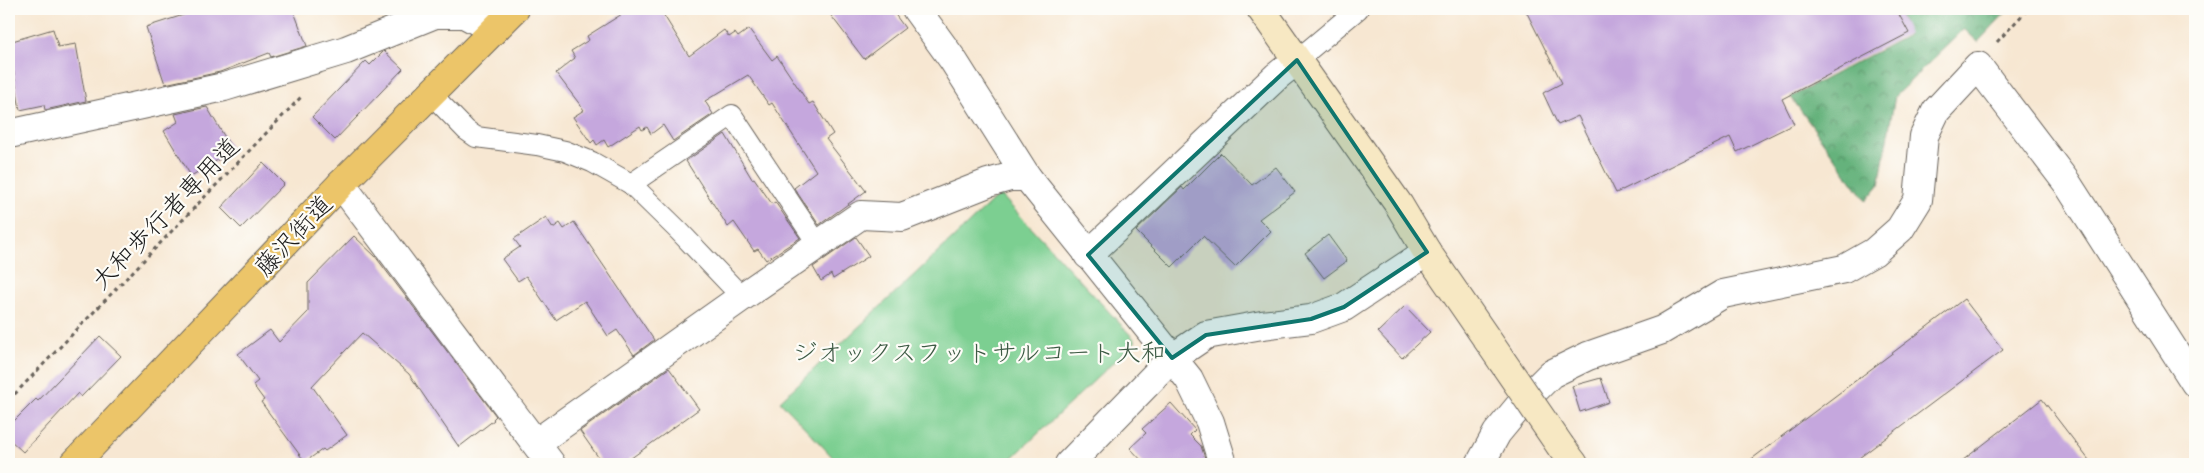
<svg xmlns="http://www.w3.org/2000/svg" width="2204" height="473" font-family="Caveat,'Klee One',sans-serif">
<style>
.forest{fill:url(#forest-crowns);stroke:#40674c}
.green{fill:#7ccf91;stroke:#4c7656}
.building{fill:#c5a7dd}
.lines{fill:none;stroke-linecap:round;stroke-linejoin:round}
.lane-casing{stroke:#69635c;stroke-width:22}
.street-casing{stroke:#69635c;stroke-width:30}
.secondary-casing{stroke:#69635c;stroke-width:30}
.highway-casing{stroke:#69635c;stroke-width:30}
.path{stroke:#69635c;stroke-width:3;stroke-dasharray:4 4;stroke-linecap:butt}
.lane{stroke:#fff;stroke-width:20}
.street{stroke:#fff;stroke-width:28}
.secondary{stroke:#f7e8c3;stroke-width:28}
.highway{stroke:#ecc569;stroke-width:28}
.secondary-bridge-casing{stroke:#69635c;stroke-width:30;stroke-linecap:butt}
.secondary-bridge{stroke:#f7e8c3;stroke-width:28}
.marked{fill:#0f766e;fill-opacity:0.2;stroke:#0f766e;stroke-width:4;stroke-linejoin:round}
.labels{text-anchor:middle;stroke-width:4.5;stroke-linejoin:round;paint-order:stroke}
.street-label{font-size:25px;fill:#1c1c1c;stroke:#fdfcf7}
.park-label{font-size:25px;fill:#3e5b45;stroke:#fdfcf7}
</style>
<defs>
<pattern id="forest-crowns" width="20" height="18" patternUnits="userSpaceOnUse" patternTransform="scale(1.25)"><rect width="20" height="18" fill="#65b27b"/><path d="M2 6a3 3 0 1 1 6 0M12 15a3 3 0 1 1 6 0" fill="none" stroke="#529064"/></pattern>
</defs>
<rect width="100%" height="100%" fill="#fdfcf7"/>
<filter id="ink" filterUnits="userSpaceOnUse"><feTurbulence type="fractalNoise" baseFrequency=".02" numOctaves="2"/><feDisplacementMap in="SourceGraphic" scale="10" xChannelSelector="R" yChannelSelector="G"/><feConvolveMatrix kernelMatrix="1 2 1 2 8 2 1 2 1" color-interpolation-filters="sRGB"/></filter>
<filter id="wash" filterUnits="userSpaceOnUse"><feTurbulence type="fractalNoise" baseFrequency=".0096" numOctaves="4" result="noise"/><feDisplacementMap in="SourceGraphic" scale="20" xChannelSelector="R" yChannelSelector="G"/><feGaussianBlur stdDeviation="1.12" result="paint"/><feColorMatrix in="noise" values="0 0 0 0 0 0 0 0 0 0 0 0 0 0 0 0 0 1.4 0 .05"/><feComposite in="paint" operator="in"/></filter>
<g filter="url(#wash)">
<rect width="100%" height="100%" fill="#f7e7d2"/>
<path class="forest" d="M1898,9h111l-31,33 -14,-13 -69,67 -16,89 -13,16 -75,-104 117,-62z"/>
<path class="green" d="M1000,194l136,147 -130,123h-167l-59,-63z"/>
<g id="blocks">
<g class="building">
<path d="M202,9h91l14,37 -36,11 -2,-4 -49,19 -55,12 -19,-57z"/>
<path d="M630,9h30l29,47 35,-26 5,7 6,-4 3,4 11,-8 23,31 5,-4 32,48 4,-2 20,32 -7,5 40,52 -47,34 -25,-37 22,-17 -44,-68 -3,2 -21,-30 -43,26 8,13 -40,27 -10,-16 -12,9 -4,-7 -5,3 -2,-4 -32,21 -4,-7 -7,5 -3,-5 -3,3 -18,-26 11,-7 -28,-37 19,-15 -4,-7 18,-11 -2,-4z"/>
<path d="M826,9h65l14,19 -41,31z"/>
<path d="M1525,9h371l13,24 -127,66 12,25 -57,28 -7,-15 -114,56 -38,-77 -20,9 -15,-32 19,-10z"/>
<path d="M53,29l5,18 18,-3 10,57 -41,9 -1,-5 -24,5 -7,-42 -4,2v-28z"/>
<path d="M384,51l19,18 -68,71 -23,-23 54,-56 4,4z"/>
<path d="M207,107l26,44 -42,25 -27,-45 14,-9 -3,-8z"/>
<path d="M725,134l27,45 2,-1 18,26 3,-2 25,36 -34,22 -8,-11 -4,2 -20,-29 -6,5 -42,-66z"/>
<path d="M1221,153l31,32 24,-18 19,25 -36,27 12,12 -36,36 -32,-31 -31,31 -36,-36 46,-44 2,3z"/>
<path d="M263,163l21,21 -43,44 -20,-20z"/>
<path d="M546,217l7,11 7,-5 4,6 10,-7 80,118 -20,15 -17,-25 -9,6 -23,-35 -29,19 -30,-44 -8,5 -16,-22 18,-12 -6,-8z"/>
<path d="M1328,235l19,26 -23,17 -19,-25z"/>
<path d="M354,236l21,20 121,160 -3,3 1,1 -35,27 -50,-73 -47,-41 -50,53 35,49 -22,16 -2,-2 -18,13 -44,-60 3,-2 -11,-15 5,-4 -20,-27 32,-24 9,12 29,-30v-29z"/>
<path d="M856,237l13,19 -36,23 -2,-5 -10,7 -8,-14z"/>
<path d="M1964,299l39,51 -152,114h-106z"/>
<path d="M1405,306l25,26 -28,26 -24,-26z"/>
<path d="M100,336l21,20 -40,41 -3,-4 -55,59 -14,-13v-13l27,-27 2,2z"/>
<path d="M669,368l30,41 -76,55h-20l-23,-33z"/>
<path d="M1601,378l8,24 -29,10 -8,-26z"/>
<path d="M2042,399l50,65h-134z"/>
<path d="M1171,403l24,27 -5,5 11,11 6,18h-62l-15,-16 16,-15 -4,-4z"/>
</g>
</g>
</g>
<g filter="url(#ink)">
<use href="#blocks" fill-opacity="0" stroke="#69635c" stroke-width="1"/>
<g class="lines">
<g class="lane-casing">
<g id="lane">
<path d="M1297,60l61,-51"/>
<path d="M431,94l35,36 10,7 61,8 28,6 27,11 39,22 48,47 63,66"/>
<path d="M631,184l101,-69 87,131"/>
</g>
</g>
<g class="street-casing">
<g id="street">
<path d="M916,9l37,51 74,117 162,202 21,43 13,42"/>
<path d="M9,134l215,-47 122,-37 89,-36h29l30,16"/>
<path d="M341,184l210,280"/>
<path d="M1088,255l189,-179 20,-16"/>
<path d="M536,443l206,-146 119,-82 41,2 86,-34 22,-6h17"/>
<path d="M1069,464l103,-106 34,-23 56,-10 49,-6 33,-12 83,-55"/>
<path d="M1480,464l17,-31 24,-29 30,-30 37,-18 74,-26 61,-36 121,-25 30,-17 26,-23 18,-29 6,-64 12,-25 42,-45 89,117 128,200"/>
</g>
</g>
<g class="secondary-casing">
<g id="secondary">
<path d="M1261,9l138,196 28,47 75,109"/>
<path d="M1561,447l13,17"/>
</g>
</g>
<g class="highway-casing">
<path id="highway" d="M74,464l267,-280 174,-175"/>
</g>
<g class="path">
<path d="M1997,42l31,-33"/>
<path d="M9,400l293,-304"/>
</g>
<use href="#lane" class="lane"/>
<use href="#street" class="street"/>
<use href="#secondary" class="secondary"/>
<use href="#highway" class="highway"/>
<g class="secondary-bridge-casing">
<path id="secondary-bridge" d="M1502,361l59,86"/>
</g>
<use href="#secondary-bridge" class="secondary-bridge"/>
</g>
</g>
<path class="marked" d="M1297,60l130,192 -83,55 -33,12 -105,16 -34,23 -84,-103z"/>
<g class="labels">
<g class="street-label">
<text transform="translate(165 213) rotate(-46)" y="9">大和歩行者専用道</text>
<text transform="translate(293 235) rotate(-47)" y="9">藤沢街道</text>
</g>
<g class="park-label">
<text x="979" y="361">ジオックスフットサルコート大和</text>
</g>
</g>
<rect width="2204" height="473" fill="none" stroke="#fdfcf7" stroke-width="30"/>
</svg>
